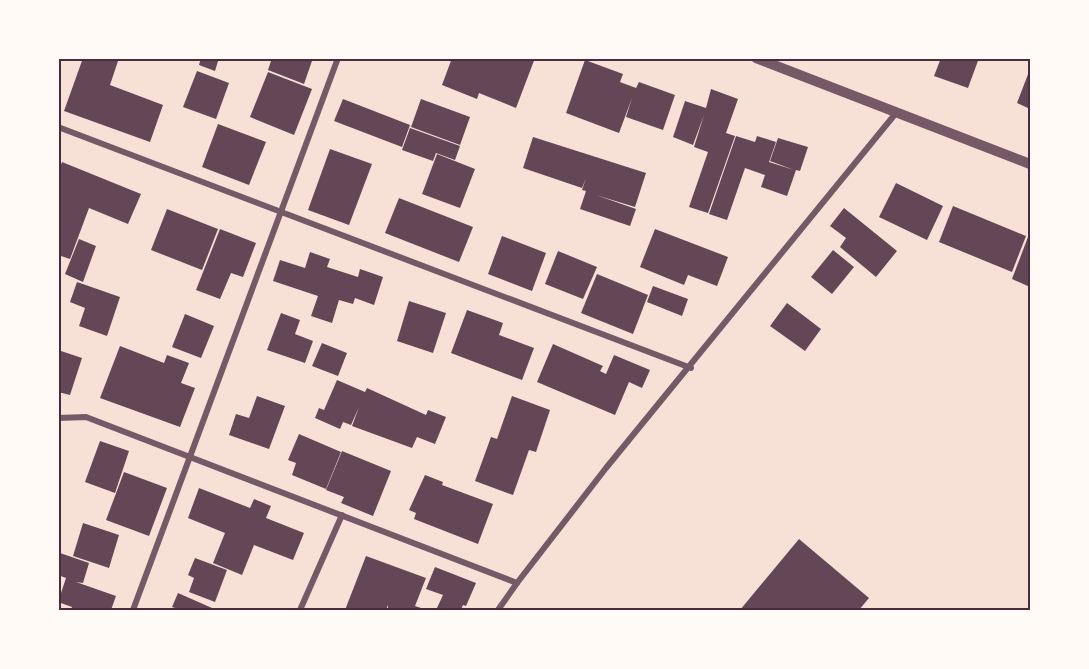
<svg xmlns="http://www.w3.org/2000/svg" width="1089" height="669" font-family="Mulish,sans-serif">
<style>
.building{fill:#644757}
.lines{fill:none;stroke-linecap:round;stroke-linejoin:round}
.minor{stroke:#755966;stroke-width:6}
.tertiary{stroke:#755966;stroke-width:10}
.neatline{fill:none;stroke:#4a2c40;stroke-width:2}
</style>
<rect width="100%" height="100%" fill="#f7e1d7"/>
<g class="building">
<path d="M83,58h27l8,3 -8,24 53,20 -13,37 -86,-31z"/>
<path d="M201,58h18l-4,13 -16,-6z"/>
<path d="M272,58h41l-9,26 -36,-14z"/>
<path d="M452,58h83l-19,50 -37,-15 -2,6 -35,-14z"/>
<path d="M941,58h38l-11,30 -34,-12z"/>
<path d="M585,60l38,14 -3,8 16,6 3,-6 36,13 -12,35 -37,-13 6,-19 -13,35 -53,-20z"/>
<path d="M1030,69v40l-13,-6z"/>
<path d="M197,71l32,12 -13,36 -33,-12z"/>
<path d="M268,72l44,17 -18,46 -44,-18z"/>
<path d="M711,89l27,10 -12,34 9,3 -27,77 -19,-6 19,-55 -14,-5 10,-32 -11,30 -20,-8 12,-36 21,7z"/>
<path d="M343,99l67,26 -8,22 -68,-26z"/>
<path d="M421,99l49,18 -10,28 -49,-18z"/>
<path d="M218,124l48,18 -17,43 -47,-18z"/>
<path d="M410,128l50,18 -5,14 -19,-7 -3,8 -31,-11z"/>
<path d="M736,136l19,6 2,-6 19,6 -7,20 25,8 -24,-9 8,-23 30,9 -8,24 -4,-1 -9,26 -26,-9 4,-12 -20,-7 -18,52 -18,-6z"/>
<path d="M533,137l113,36 -11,34 -39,-12 40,14 -6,17 -50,-17 6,-18 -4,-1 4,-12 -4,10 -59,-20z"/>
<path d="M330,149l42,15 -23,61 -41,-15z"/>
<path d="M437,154l38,15 -15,39 -38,-14z"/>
<path d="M62,162l79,32 -13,30 -39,-16 -19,51 -12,-4v-84z"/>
<path d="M896,183l47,23 -16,34 -48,-23z"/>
<path d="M399,198l74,29 -14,35 -74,-29z"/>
<path d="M953,206l73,30 -14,36 -73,-30z"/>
<path d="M844,208l53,43 -21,26 -36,-30 6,-9 -16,-12z"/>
<path d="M167,209l51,20 -16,41 -51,-20z"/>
<path d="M220,229l36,14 -13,34 -12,-4 -11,26 -24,-9z"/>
<path d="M655,229l73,28 -11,29 -29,-11 -4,10 -44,-18z"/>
<path d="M502,236l44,17 -14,38 -44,-17z"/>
<path d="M1028,237l2,1v49l-18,-8z"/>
<path d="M79,239l17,7 -13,36 -18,-8z"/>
<path d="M833,250l21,17 -22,27 -21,-17z"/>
<path d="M558,251l39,16 -14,32 -38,-15z"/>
<path d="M310,252l20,7 -3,8 31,10 2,-8 23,8 -9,28 -19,-7 -2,6 -14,-4 -7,23 -21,-7 7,-20 -45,-15 7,-21 25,8z"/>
<path d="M597,274l51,21 -15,39 -52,-21z"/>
<path d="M77,282l43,15 -13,39 -28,-10 6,-18 -15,-6z"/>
<path d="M653,286l35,13 -6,17 -35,-14z"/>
<path d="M409,301l37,12 -13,40 -36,-12z"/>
<path d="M787,303l34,26 -16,22 -35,-25z"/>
<path d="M467,310l36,13 -4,12 35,13 -12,32 -71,-27z"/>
<path d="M281,313l19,7 -5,14 18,7 -8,22 -38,-13z"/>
<path d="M185,314l29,12 -13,32 -29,-11z"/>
<path d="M322,343l25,10 -9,23 -26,-10z"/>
<path d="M553,344l50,22 -3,5 6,3 8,-19 36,15 -8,18 -13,-6 -14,33 -78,-33z"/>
<path d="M120,346l44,17 3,-8 22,8 -8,20 14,5 -15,39 -80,-29z"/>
<path d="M58,350l24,8 -12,37 -12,-3z"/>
<path d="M337,380l28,12 2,-4 59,27 2,-5 18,7 -11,27 -18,-7 -5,11 -60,-22 7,-19 -8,18 -8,-3 -3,7 -25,-11 4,-10 5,2z"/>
<path d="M257,396l28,10 -16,43 -40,-14 7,-21 13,4z"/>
<path d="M512,396l38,14 -14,42 -7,-2 -16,45 -38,-14 16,-44 6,2z"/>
<path d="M299,434l42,18 -15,37 -34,-14 4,-12 -8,-3z"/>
<path d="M100,441l29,10 -14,42 -30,-11z"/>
<path d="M342,451l49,20 -18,45 -32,-13 3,-6 -18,-7z"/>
<path d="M124,472l43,16 -18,48 -43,-16z"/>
<path d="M425,475l18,7 -1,3 51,19 -15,40 -64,-25 2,-6 -7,-3z"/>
<path d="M199,488l51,20 4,-9 17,7 -5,12 38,15 -11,27 -39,-15 -12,30 -29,-12 12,-30 -37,-15z"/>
<path d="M83,523l36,12 -10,33 -36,-12z"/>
<path d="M799,539l70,59 -10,12h-119z"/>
<path d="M60,553l29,10 -6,20 -7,-1 40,14 -5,14h-40l1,-3 -14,-5 8,-24 -8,-3z"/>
<path d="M366,556l60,22 -11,28 12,4h-39v-5l-2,5h-41z"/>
<path d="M195,558l32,12 -12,32 -26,-10 5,-14 -6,-3z"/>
<path d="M435,567l41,16 -10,23 -3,-1 -2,5h-25l7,-15 -17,-6z"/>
<path d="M178,593l34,15 -1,2h-30l-9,-3z"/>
</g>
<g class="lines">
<g class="minor">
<path d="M58,127l633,241"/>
<path d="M58,418l28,-1 431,166"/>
<path d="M133,610l205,-552"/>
<path d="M300,610l42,-95"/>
<path d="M498,610l19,-27 89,-115 290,-355"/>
</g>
<path class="tertiary" d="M756,58l274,106"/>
</g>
<rect width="1089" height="669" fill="none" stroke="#fffaf5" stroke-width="120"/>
<rect x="60" y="60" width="969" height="549" class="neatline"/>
</svg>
